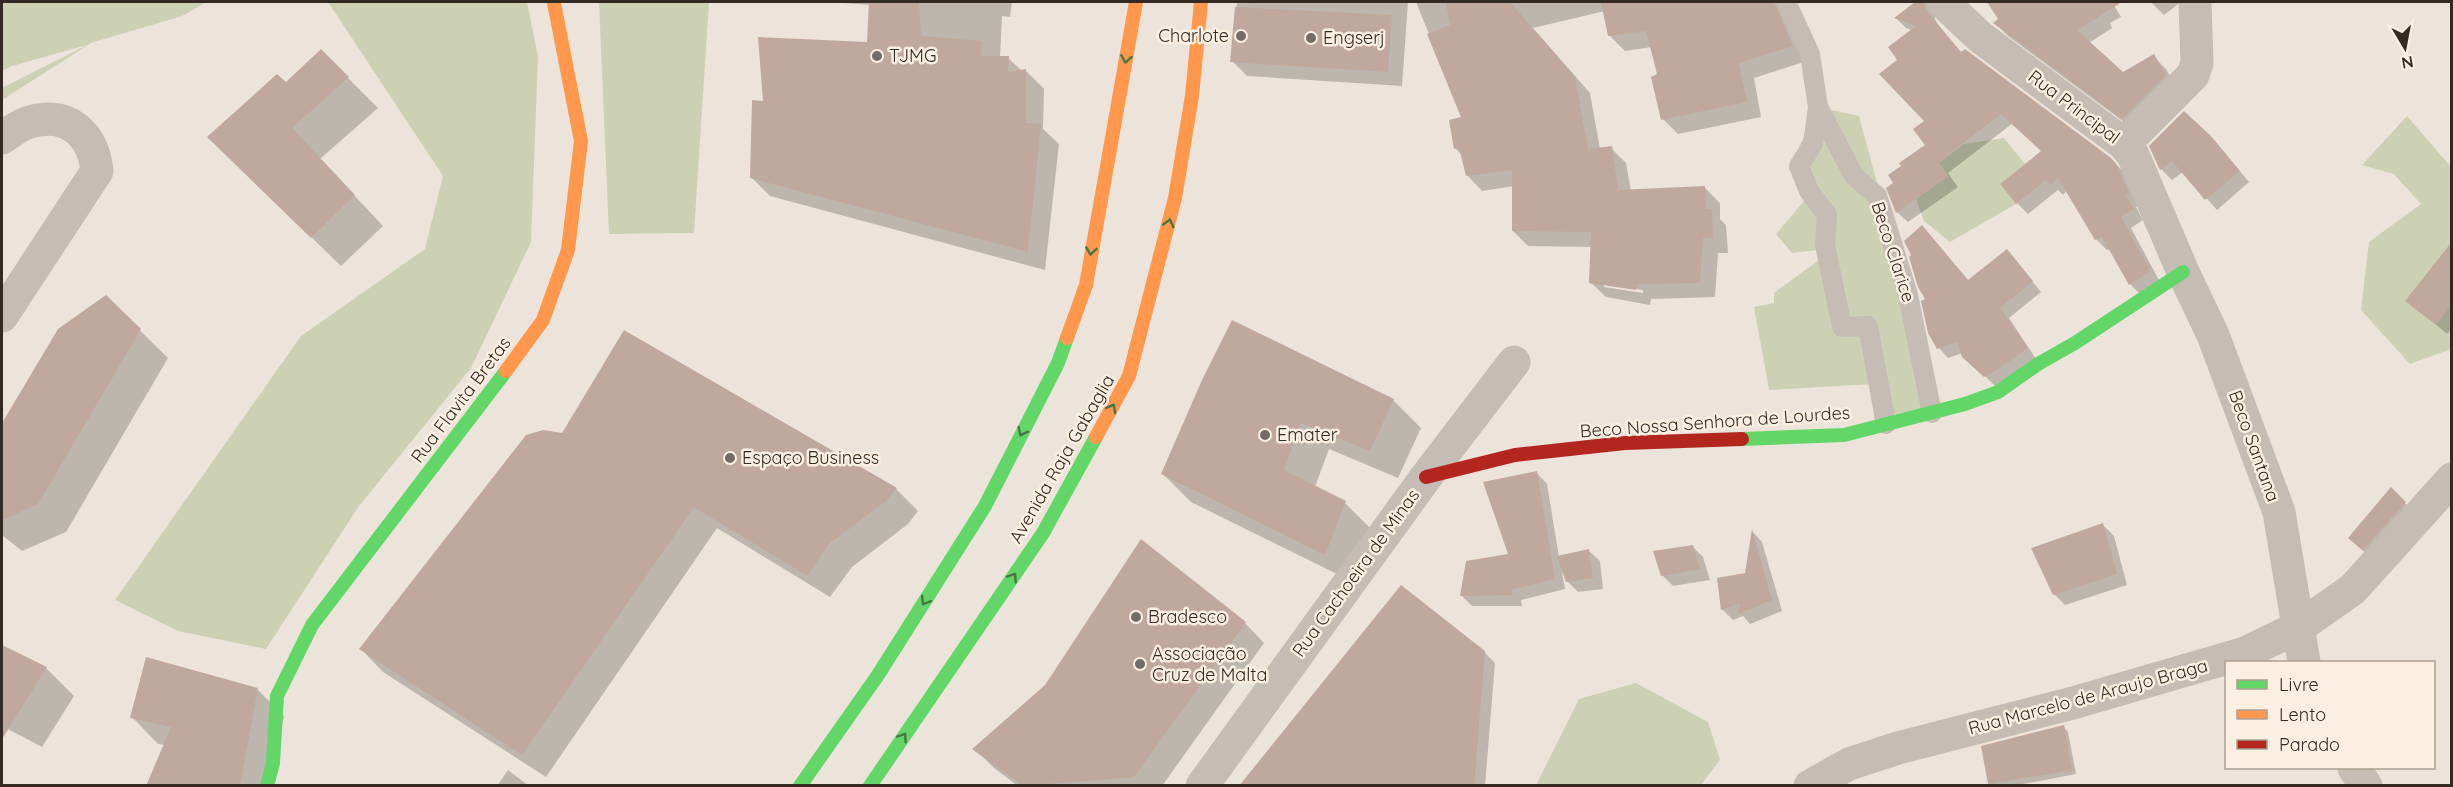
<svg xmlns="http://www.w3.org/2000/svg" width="2453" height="787" font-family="Quicksand,sans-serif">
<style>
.green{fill:#ccd1b4}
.shadow{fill:#0003;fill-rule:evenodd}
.building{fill:#c1a89c}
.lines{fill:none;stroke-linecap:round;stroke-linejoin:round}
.lane{stroke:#c4bcb5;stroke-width:20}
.street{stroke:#c4bcb5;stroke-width:33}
.fast{stroke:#63d668;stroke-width:14}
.slow{stroke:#ff974d;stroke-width:14}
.jam{stroke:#b3261e;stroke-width:14}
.oneway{stroke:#497743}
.poi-dot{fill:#746b64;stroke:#faefe1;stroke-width:2}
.labels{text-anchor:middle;stroke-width:5;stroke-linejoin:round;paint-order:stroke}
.poi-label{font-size:18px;fill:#342a24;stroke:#faefe1;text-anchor:start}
.street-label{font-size:18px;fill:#342a24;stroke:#faefe1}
</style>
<rect width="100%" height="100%" fill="#ece4db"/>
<g class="green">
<path d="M2,2h205l-25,14 -91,27 -89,57v-12l85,-43 -75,21 -10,5z"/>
<path d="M328,2h199l11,55 -7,185 -60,126 -112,138 -93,143 -88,-18 -63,-31 186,-264 124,-87 18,-73z"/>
<path d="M599,2h110l-15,231 -85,1z"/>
<path d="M1818,107l41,9 78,289 -63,14 1,-35 -106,6 -15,-83 20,-4v-10l45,-33 -1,-10 -26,3 -16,-19 28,-33 -10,-43z"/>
<path d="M2407,116l44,51v182l-41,15 -49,-54 8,-68 52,-38 -27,-30 -32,-9z"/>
<path d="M2004,138l21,26 -25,20 16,20 -66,38 -26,-21 -8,-22 32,-23 -11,-12 27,-20z"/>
<path d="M1636,683l72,39 12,38 -19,25h-165l43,-86z"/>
</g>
<g class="shadow">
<path d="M829,2h183l-2,15 -8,-1 -2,42h8l14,13h4l18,18 -1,40 16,15 -14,126 -275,-74 -19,-19 14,-74 103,-59 3,-39z"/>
<path d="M1237,2h171l-6,84 -155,-10 -15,-15z"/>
<path d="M1416,2h375l16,59 -53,17 7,39 -83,17 -15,-15 -5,-45 -6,-27 -27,4 -15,-15 -5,-25 -72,17 57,65 10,56 11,-1 15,15 5,28 73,-4 16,16v16l6,6 2,28h-10l-3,44 -64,2 -1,6 -44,-8 -16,-15 2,-35 -64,-1 -15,-15 1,-45 -32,5 -15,-16 -5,-20 -7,-7 8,-30zM1604,284l39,6v3l-39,-6z"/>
<path d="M1917,2h10l8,8v9l5,9 22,25 148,106 12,11 5,7 12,28 -3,2 7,13 -12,8 29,54 -19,13 -11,-11 -19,-35 -4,1 -11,-11 -29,-49 -4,5 -5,-5 -30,24 -11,-11 -15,-19 41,-33 -30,-28 -65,50 10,14 -50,35 -11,-10 30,-67 -1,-24 -27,-61 14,-29 -7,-3 -10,-10z"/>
<path d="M1989,2h123l9,15 -11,6 2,5 -23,15 34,31 30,-18 13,13 12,20 -42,42 -128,-95 -13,-13 5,-4z"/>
<path d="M2151,2h30l-17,13z"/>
<path d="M321,51l57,57 -58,51 63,67 -42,40 -103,-100 48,-82z"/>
<path d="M2151,146l70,3 28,33 -32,28 -34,-38 -11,8 -11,-11z"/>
<path d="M2452,245v84l-5,5 -40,-34z"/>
<path d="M2016,261l25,31 -32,26 27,41 -41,27 -33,-33 -14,5 -9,-10 30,-66z"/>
<path d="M106,297l62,61 -102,174 -44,19 -20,-16v-109l57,-96z"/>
<path d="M1203,381l190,19 28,28 -23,50 -69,-29 -14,38 30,16 28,28 -20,51 -162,-80 -28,-28z"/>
<path d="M563,435l333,54 22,22 -10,13 -56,43 -22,30 -113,-69 -171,249 -163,-105 -22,-23z"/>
<path d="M1537,473l10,11 12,73 30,-6 11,10 3,28 -25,3 -11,-11 -3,-9h-2l3,17 -44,11 1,6h-50l-11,-11 48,-40z"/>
<path d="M2391,489l25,25 -42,46 -13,-11z"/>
<path d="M2103,525l11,11 13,49 -62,20 -11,-11z"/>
<path d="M1753,532l9,10 20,69 -32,13 -7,-8 -10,4 -11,-11 24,-35z"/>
<path d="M1141,541l104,82 19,20 -102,143h-144l-24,-18 -19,-19 71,-63z"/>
<path d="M1692,546l11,11 7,23 -37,6 -11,-11z"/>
<path d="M2,646l44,22 28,28 -32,51 -40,-21z"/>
<path d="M1484,652l11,11 -10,123h-244z"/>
<path d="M257,689l27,27 -13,70h-123l17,-41 -7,-1 -26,-27z"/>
<path d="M2063,726l5,6 8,42 -63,12h-22l-2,-2z"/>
<path d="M508,770l21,16h-32z"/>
</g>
<g class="building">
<path d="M869,2h50l2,34 61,5 -1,15h28l-1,16 18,-3v54l15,1 -13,128 -278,-74 2,-78 11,1 -5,-64 109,5z"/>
<path d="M1446,2h64l65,75 13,72 24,-3 6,44 87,-4 1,23h6l1,29h-10l-3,45 -63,1 -1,6 -47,-7 2,-51 -79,-1v-61l-46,6 -7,-28 -5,1 -5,-29 12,-3 -34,-83 23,-9z"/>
<path d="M1601,2h173l19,44 -54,17 8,39 -86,18 -10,-43 6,-3 -11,-43 -38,5z"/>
<path d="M1915,2h10v6l5,7 31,37 4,-3 146,109 6,7 12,29 -3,2 8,13 -13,8 30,54 -22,14 -27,-48 -7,3 -37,-62 -7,7 -5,-5 -30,24 -16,-20 41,-33 -40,-37 -62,48 9,14 -52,37 -10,-25 7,-5 -5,-8 13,-9 -2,-3 26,-18 -12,-16 11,-8 -45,-47 18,-14 -9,-13 28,-21 -22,-8z"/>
<path d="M1987,2h135l-45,28 46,42 31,-18 12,21 -44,44 -129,-96 5,-4z"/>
<path d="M1235,7l157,8 -4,57 -158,-10z"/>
<path d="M321,49l28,28 -57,51 63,67 -44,43 -104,-101 70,-63 9,8z"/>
<path d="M2184,111l27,25 29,35 -35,29 -33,-39 -12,9 -11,-24z"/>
<path d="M1922,225l46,55 39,-31 26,32 -33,27 28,40 -39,27 -5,2 -22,-20 -5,-15 -20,7 -9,-16 -7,-32 4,-2 -7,-12 -9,-30 2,-2 -7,-14z"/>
<path d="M2451,243v63l-15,19 -31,-24z"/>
<path d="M106,295l35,34 -103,175 -36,16v-97l56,-94z"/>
<path d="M1232,320l162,79 -24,52 -69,-28 -17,47 62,31 -21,54 -164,-81 41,-94z"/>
<path d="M624,330l273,158 -11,13 -57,43 -22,32 -113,-69 -172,248 -163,-106 167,-214 17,-5 19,3z"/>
<path d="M1537,471l18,108 -44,11 1,5 -52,1 6,-35 42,-7 -25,-72z"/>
<path d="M2391,487l15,15 -44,48 -14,-12z"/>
<path d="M2103,523l14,51 -64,21 -22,-47z"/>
<path d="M1752,529l20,71 -34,14 2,-11 -19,7 -4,-32 28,-5z"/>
<path d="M1141,539l105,83 -112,155 -111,9 -51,-37 73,-64z"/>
<path d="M1693,545l7,24 -39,7 -8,-25z"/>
<path d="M1589,549l4,29 -27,4 -9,-26z"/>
<path d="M1401,585l84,66 -11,135h-235z"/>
<path d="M2,645l45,22 -45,72z"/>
<path d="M146,657l112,31 -18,98h-94l25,-59 -41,-9z"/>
<path d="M2064,725l8,45 -84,14 -7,-38z"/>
</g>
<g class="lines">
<g class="lane">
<path d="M1786,2l24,52 8,53 -5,37 -14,22 10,25 18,24 -2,30 17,82 26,-1 18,98"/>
<path d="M1818,107l36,69 23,20 7,21 24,78 24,118"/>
</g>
<g class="street">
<path d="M1943,2l37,35 144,107 9,11 50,117 30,63 66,177 25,150"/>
<path d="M2,138c8,-5 18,-14 28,-16 38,-11 63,12 67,49l-95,145"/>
<path d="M2124,144l69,-69 4,-12 -2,-61"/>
<path d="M2354,768l12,18"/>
<path d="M1202,786l224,-309 88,-115"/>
<path d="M1810,786l39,-22 49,-16 175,-45 172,-50 54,-26 54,-38 99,-110"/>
</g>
<g class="fast">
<path d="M1742,439l102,-4 121,-31 33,-12 40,-28 37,-21 108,-71"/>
<path d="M267,786l6,-23 4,-67 35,-71 194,-254"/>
<path d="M800,786l78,-111 107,-169 73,-143 9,-25"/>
<path d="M870,786l173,-253 53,-96"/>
</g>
<g class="slow">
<path d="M1067,338l19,-53 50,-283"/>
<path d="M506,371l37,-51 25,-70 13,-109 -27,-138"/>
<path d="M1096,437l33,-61 46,-178 17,-102 9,-94"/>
</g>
<path class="jam" d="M1426,477l89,-22 110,-12 117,-4"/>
</g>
<defs><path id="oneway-chevron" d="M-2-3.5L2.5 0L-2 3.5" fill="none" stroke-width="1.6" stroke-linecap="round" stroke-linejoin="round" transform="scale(1.5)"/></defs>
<g class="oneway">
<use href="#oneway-chevron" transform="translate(1126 59) rotate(100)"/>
<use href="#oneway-chevron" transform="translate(1169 223) rotate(-76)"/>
<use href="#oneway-chevron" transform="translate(1091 251) rotate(99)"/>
<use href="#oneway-chevron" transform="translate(1112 408) rotate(-61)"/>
<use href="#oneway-chevron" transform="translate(1022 432) rotate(117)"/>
<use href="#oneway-chevron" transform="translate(1013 577) rotate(-56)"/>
<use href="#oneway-chevron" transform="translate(925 601) rotate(122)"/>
<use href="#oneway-chevron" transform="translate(903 737) rotate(-56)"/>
</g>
<g class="poi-dot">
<circle cx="1241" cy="36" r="6"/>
<circle cx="1311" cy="38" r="6"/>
<circle cx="877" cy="56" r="6"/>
<circle cx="1265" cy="435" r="6"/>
<circle cx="730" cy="458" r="6"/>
<circle cx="1136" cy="617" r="6"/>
<circle cx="1140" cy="664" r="6"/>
</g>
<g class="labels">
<g class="poi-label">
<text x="1229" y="42" text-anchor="end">Charlote</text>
<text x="1323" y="44">Engserj</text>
<text x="889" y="62">TJMG</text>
<text x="1277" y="441">Emater</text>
<text x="742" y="464">Espaço Business</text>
<text x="1148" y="623">Bradesco</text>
<text x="1152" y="660">Associação<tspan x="1152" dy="21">Cruz de Malta</tspan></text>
</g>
<g class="street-label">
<text transform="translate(2074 107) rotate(37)" y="6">Rua Principal</text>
<text transform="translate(1893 252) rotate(72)" y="6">Beco Clarice</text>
<text transform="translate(461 400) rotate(-53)" y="6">Rua Flavita Bretas</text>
<text transform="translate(1715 422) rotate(-4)" y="6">Beco Nossa Senhora de Lourdes</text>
<text transform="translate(2254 446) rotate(70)" y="6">Beco Santana</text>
<text transform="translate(1062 459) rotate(-60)" y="6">Avenida Raja Gabaglia</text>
<text transform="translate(1356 573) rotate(-54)" y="6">Rua Cachoeira de Minas</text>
<text transform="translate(2088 697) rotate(-15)" y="6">Rua Marcelo de Araujo Braga</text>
</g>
</g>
<rect width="2453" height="787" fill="none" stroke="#342a24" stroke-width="6"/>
<rect x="2225" y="661" width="210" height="108" fill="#faefe1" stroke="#aba095" stroke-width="1.5"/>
<rect x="2237" y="680" width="30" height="9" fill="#63d668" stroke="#aba095" stroke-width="1.5"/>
<text x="2279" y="691" font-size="18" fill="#342a24">Livre</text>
<rect x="2237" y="710" width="30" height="9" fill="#ff974d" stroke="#aba095" stroke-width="1.5"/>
<text x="2279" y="721" font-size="18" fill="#342a24">Lento</text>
<rect x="2237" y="740" width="30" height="9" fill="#b3261e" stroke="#aba095" stroke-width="1.5"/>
<text x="2279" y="751" font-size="18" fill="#342a24">Parado</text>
<g transform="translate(2405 48) rotate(170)" stroke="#faefe1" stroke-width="4.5" paint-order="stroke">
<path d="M0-4.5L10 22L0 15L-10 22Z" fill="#342a24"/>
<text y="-9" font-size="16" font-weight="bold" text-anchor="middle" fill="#342a24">N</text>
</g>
</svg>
